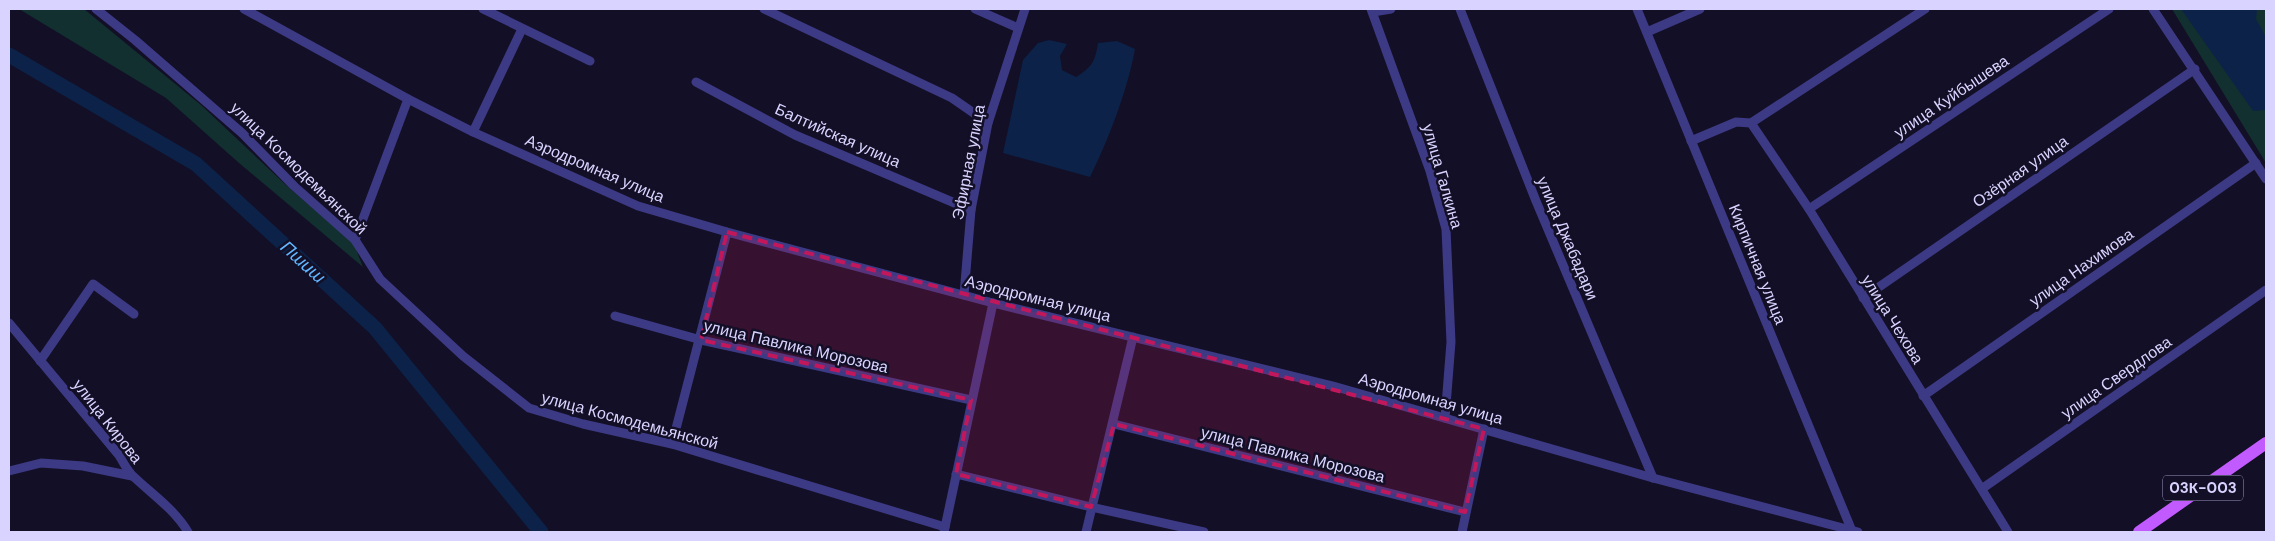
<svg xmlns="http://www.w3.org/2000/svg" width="2275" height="541" font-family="'DM Sans',sans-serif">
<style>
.green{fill:#12302f}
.water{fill:#0c2248}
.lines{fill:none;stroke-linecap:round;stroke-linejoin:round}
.river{stroke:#0c2248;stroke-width:15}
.minor{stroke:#3d3a85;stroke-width:9}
.primary{stroke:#c25bff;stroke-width:12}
.marked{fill:#c2185b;fill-opacity:0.2;stroke:#c2185b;stroke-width:4;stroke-dasharray:10 6;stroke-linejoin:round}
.labels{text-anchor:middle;stroke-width:5;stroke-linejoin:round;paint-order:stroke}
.shield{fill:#130f26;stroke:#9e99be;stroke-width:1}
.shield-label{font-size:15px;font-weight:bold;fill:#d9d4ff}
.street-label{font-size:16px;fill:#d9d4ff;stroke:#130f26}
.water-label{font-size:18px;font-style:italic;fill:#62b6ff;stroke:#130f26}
</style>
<rect width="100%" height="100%" fill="#130f26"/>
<g class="green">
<path d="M19,9h65l117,96 85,80 68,59 9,23 -124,-104 -73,-65z"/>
<path d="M2172,9h94v155v-1z"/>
</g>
<g class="water">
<path d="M2181,9h76l-1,10 10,18v73l-13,1z"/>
<path d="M1049,40l18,4 -7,12 2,14 14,7c16,-10 19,-15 22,-34l19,-2 18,8c-7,40 -27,92 -45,128l-87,-24 20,-93 15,-17z"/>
</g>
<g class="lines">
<path class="river" d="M9,55l187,109 179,164 166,204"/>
<g class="minor">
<path d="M96,9l39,31 107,93 52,53 61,54 25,39 83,77 66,52 54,16 89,20 273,83"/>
<path d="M244,9l164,90 65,33 165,74 89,26 266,71 340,83 320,92 205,54"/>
<path d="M483,9l107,52"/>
<path d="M764,9l188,89 36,25"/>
<path d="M975,9l43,19"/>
<path d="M1371,9l59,162 16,58 5,113 -6,76"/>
<path d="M1460,9l76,192 117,277"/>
<path d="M1637,9l215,522"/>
<path d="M2153,9l113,170"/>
<path d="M1373,12l18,-3"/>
<path d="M1647,32l53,-23"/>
<path d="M696,82l99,53 176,75"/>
<path d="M1751,123l58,86 199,323"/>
<path d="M473,132l49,-103"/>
<path d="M1691,141l45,-19 15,1 174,-114"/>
<path d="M1809,209l300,-200"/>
<path d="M355,240l53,-141"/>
<path d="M964,295l7,-85 17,-87 37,-114"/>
<path d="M1863,298l332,-229"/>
<path d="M615,316l86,24 270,60"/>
<path d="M9,323l109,131c5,7 9,17 16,23 19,18 40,32 54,55"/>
<path d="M40,361l53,-77 41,30"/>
<path d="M1923,396l333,-233"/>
<path d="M1114,424l351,88"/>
<path d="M672,444l55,-212"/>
<path d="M9,471l32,-8 42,3 49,10"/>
<path d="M956,474l135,33 113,25"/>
<path d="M1983,488l283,-198"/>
<path d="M944,532l49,-229"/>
<path d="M1086,532l47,-195"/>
<path d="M1462,532l22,-103"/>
</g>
<path class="primary" d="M2139,532l127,-89"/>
</g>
<path class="marked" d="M727,232l757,197 -19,83 -351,-88 -23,83 -135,-33 15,-74 -270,-60z"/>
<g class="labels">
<rect class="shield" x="2163" y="475.5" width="80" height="25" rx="4"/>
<g class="shield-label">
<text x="2203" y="493">03К-003</text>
</g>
<g class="street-label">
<text transform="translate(1951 96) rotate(-34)" y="6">улица Куйбышева</text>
<text transform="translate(838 135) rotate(24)" y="6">Балтийская улица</text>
<text transform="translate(968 162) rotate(-79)" y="6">Эфирная улица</text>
<text transform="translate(299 168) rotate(44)" y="6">улица Космодемьянской</text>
<text transform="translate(595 168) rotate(23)" y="6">Аэродромная улица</text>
<text transform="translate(2020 171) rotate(-35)" y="6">Озёрная улица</text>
<text transform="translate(1443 176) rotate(74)" y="6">улица Галкина</text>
<text transform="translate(1568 238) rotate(67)" y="6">улица Джабадари</text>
<text transform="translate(1758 264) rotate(68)" y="6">Кирпичная улица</text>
<text transform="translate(2081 267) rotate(-35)" y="6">улица Нахимова</text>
<text transform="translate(1038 298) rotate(14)" y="6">Аэродромная улица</text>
<text transform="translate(1893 319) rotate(58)" y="6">улица Чехова</text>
<text transform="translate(796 346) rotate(13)" y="6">улица Павлика Морозова</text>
<text transform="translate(2116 377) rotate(-35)" y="6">улица Свердлова</text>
<text transform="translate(1431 398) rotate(16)" y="6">Аэродромная улица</text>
<text transform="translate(630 420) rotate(15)" y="6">улица Космодемьянской</text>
<text transform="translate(108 421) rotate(52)" y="6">улица Кирова</text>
<text transform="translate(1293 454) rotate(14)" y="6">улица Павлика Морозова</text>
</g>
<g class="water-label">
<text transform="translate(303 262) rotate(42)" y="6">Пшиш</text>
</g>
</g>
<rect width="2275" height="541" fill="none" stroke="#d9d4ff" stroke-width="20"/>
</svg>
